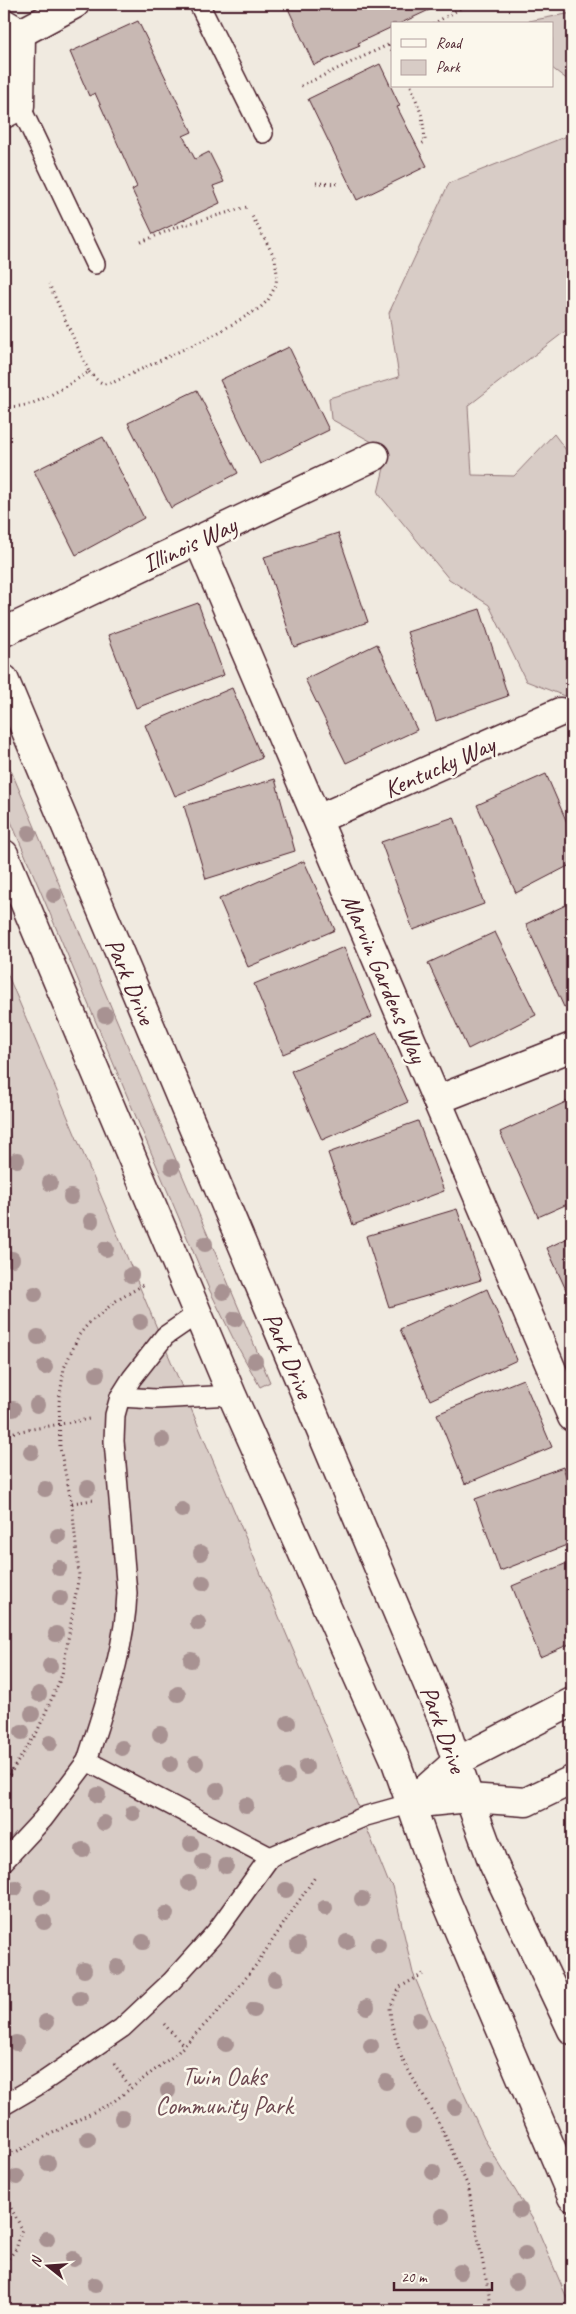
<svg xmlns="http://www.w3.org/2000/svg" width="576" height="2314" font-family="Caveat,sans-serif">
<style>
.green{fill:#d8ccc6;stroke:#917678}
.building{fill:#c8b8b3;stroke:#4a1f2b}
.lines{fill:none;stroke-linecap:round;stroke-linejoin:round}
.service-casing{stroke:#4a1f2b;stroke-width:22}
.minor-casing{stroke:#4a1f2b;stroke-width:31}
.secondary-casing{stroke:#4a1f2b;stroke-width:31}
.path{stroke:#4a1f2b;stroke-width:3;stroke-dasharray:1 4;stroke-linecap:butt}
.service{stroke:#fbf7ec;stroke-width:19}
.minor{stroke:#fbf7ec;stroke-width:28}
.secondary{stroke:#fbf7ec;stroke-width:28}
.tree{fill:#a89292}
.labels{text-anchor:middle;stroke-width:5;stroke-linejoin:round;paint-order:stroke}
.street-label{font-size:25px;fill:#4a1f2b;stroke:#fbf7ec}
.park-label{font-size:25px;fill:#6e4a52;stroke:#fbf7ec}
</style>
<rect width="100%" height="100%" fill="#f0eae0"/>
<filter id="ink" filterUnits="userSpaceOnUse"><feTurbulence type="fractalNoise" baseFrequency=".02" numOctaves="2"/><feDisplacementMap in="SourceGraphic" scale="10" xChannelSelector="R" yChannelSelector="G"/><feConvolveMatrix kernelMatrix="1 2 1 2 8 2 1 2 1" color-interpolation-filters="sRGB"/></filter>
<g filter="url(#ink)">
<g class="green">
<path d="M572,13v70l-20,-15v-44h-23v-3z"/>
<path d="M572,134v192l-104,80 4,69 42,1 40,-42 18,24v241l-46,-18 -37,-76 -40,-26 -71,-86 10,-42 -57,-32 -2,-21 70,-21 -10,-64 60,-130z"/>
<path d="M4,754l266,628 -10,5 -26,-47 -25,-51 -205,-484z"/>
<path d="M4,966l333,788 51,127 5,5 20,87 47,112 26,57 49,81 37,87h-568z"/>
</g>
<g class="building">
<path d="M286,4h156l-43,20h-7v3l-34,16 2,3 -46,19z"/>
<path d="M138,21l54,111 -9,4 12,23 14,-7 15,30 -11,4 7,17 -67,31 -21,-44 5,-3 -42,-94 -6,3 -19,-44z"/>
<path d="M380,64l20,42 -3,1 30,59 -70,34 -49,-101z"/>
<path d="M289,347l40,83 -69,34 -40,-84z"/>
<path d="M197,390l41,83 -67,35 -43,-85z"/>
<path d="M103,437l41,81 -68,37 -42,-84z"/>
<path d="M338,533l30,89 -74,25 -30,-90z"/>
<path d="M198,603l26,72 -88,33 -28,-73z"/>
<path d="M480,609l28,87 -72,25 -29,-89z"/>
<path d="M377,644l40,86 -71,33 -41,-84z"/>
<path d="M232,688l30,70 -87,38 -30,-71z"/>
<path d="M546,774l26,60v30l-56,29 -39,-88z"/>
<path d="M275,779l20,72 -89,28 -22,-73z"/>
<path d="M454,817l30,87 -71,26 -32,-88z"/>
<path d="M304,861l31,69 -87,37 -29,-68z"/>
<path d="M572,902v101l-8,4 -38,-83z"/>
<path d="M495,932l41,83 -68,34 -40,-86z"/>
<path d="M344,947l28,70 -89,37 -29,-70z"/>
<path d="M377,1033l31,69 -86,38 -31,-69z"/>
<path d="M568,1101l4,8v93l-34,15 -38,-85z"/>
<path d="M418,1121l26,70 -91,34 -25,-72z"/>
<path d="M457,1209l24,71 -92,27 -23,-71z"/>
<path d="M572,1236v67l-25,-55z"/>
<path d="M487,1289l30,71 -87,40 -30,-71z"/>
<path d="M523,1379l29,68 -87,37 -28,-70z"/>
<path d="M563,1467l9,26v50l-72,28 -25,-72z"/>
<path d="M572,1561v82l-32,14 -28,-71z"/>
</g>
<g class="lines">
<g class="service-casing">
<g id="service">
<path d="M199,4l64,129"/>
<path d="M20,106l75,158"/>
<path d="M120,1397l35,2 77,-4"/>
<path d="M87,1761c17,-55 38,-110 40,-168l-13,-152 1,-26 5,-18 12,-19 33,-42 32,-22"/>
<path d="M4,1861l39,-42 44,-58 183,96"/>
<path d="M4,2105l36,-21 82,-56 49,-46 45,-50 54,-75 96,-41 43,-12"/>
</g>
</g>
<g class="minor-casing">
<g id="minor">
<path d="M4,23l17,10 54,-29"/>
<path d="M4,114l16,-8 1,-73"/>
<path d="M198,540l374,877"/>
<path d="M4,632l371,-176"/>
<path d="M318,819l242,-107"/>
<path d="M437,1100l135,-53"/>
<path d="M572,1702l-116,60 -47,42 60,-6 57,4 46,-22"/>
</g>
</g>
<g class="secondary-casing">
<g id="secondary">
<path d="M4,679l438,1039 27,80 24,65 79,167"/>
<path d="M4,854l228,541 164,367 43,122 133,313"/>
</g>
</g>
<g class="path">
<path d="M433,24l35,-20"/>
<path d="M389,45l3,6"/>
<path d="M301,86l91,-43"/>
<path d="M411,86l11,30 3,23v3l-6,3"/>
<path d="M316,183l25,1"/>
<path d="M141,242l36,-15 70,-20"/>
<path d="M89,372l8,8 7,4 10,-2 100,-47 46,-27 8,-8 8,-15 1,-11 -2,-16 -23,-42"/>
<path d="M4,406c30,5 60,-20 85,-34l-40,-88"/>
<path d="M4,1434l85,-15"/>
<path d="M72,1503l21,-3"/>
<path d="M4,1783l33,-51 25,-57 17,-100 -7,-70 -12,-57 -1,-46 5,-34 15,-33 9,-11 28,-23 27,-16"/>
<path d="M423,1974l-23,13 -10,21 1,14 11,37 39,68 27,59 24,124"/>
<path d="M164,2024l20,22"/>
<path d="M114,2064l17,24"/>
<path d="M4,2158l109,-56 64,-49 49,-50 30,-38 59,-88"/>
<path d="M4,2195l18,34 -6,20 -12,15"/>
</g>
<use href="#service" class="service"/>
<use href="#minor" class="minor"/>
<use href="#secondary" class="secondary"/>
</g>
<g class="tree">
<circle cx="29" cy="833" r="8"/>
<circle cx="54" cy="895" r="8"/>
<circle cx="105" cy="1015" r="8"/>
<circle cx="17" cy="1160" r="8"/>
<circle cx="172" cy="1167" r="8"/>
<circle cx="50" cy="1183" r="8"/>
<circle cx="71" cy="1197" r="8"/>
<circle cx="91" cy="1221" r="8"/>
<circle cx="205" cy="1244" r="8"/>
<circle cx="106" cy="1249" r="8"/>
<circle cx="12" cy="1259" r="8"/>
<circle cx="131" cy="1275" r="8"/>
<circle cx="223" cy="1292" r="8"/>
<circle cx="35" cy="1294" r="8"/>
<circle cx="235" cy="1319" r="8"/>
<circle cx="140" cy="1322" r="8"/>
<circle cx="38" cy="1337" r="8"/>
<circle cx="255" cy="1361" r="8"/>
<circle cx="45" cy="1367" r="8"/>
<circle cx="97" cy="1374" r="8"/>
<circle cx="37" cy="1405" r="8"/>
<circle cx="13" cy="1409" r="8"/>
<circle cx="162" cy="1440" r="8"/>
<circle cx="31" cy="1452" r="8"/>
<circle cx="88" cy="1488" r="8"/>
<circle cx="45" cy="1489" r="8"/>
<circle cx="182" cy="1510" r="8"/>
<circle cx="58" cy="1536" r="8"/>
<circle cx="201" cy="1553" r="8"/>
<circle cx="59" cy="1568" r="8"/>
<circle cx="203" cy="1583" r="8"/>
<circle cx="60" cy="1598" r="8"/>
<circle cx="198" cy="1623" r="8"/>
<circle cx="56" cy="1634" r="8"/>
<circle cx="191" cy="1660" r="8"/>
<circle cx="50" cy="1666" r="8"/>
<circle cx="39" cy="1694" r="8"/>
<circle cx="178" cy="1694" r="8"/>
<circle cx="32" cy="1714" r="8"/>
<circle cx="288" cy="1723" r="8"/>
<circle cx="22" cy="1732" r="8"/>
<circle cx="160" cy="1734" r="8"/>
<circle cx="50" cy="1743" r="8"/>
<circle cx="122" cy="1748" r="8"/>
<circle cx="196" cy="1763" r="8"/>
<circle cx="170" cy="1764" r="8"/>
<circle cx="306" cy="1767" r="8"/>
<circle cx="287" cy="1777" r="8"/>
<circle cx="217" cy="1790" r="8"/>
<circle cx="98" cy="1795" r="8"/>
<circle cx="246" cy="1805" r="8"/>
<circle cx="133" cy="1813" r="8"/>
<circle cx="104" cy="1823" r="8"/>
<circle cx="191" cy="1844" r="8"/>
<circle cx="83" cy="1850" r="8"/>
<circle cx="203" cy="1862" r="8"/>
<circle cx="226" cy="1866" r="8"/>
<circle cx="189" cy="1883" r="8"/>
<circle cx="15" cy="1888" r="8"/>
<circle cx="286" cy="1890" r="8"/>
<circle cx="42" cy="1897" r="8"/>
<circle cx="362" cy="1899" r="8"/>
<circle cx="325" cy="1908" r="8"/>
<circle cx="166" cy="1914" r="8"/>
<circle cx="44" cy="1922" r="8"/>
<circle cx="143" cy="1942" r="8"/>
<circle cx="347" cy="1942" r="8"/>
<circle cx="298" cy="1945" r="8"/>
<circle cx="378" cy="1945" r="8"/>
<circle cx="117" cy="1967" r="8"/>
<circle cx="84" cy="1970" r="8"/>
<circle cx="275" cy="1979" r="8"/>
<circle cx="80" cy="1998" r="8"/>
<circle cx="367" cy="2007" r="8"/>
<circle cx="254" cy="2010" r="8"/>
<circle cx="419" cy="2020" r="8"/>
<circle cx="46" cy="2022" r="8"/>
<circle cx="16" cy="2043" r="8"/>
<circle cx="226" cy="2044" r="8"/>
<circle cx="371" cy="2046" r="8"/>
<circle cx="386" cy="2082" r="8"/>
<circle cx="168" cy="2091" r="8"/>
<circle cx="455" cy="2107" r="8"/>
<circle cx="122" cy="2118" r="8"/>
<circle cx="413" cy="2126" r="8"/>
<circle cx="88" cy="2139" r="8"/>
<circle cx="48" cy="2163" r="8"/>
<circle cx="487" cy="2171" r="8"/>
<circle cx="433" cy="2172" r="8"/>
<circle cx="17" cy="2177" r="8"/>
<circle cx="520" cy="2210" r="8"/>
<circle cx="442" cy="2216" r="8"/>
<circle cx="47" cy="2239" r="8"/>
<circle cx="525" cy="2254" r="8"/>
<circle cx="73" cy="2259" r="8"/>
<circle cx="460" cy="2272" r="8"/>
<circle cx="516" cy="2282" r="8"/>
<circle cx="95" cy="2285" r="8"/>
</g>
</g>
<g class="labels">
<g class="street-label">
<text transform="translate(189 544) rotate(-25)" y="9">Illinois Way</text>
<text transform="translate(439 766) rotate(-24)" y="9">Kentucky Way</text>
<text transform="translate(385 978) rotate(67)" y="9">Marvin Gardens Way</text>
<text transform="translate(131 981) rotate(67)" y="9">Park Drive</text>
<text transform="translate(289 1355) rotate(67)" y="9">Park Drive</text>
<text transform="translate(444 1729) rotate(70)" y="9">Park Drive</text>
</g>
<g class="park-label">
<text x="224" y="2085">Twin Oaks<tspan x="224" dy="29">Community Park</tspan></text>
</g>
</g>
<rect width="576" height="2314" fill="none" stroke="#fbf7ec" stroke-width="20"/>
<rect x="10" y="10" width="556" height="2294" fill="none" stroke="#4a1f2b" stroke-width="2" filter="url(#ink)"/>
<rect x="391" y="22" width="162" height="65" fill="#fbf7ec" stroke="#b4a19f"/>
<rect x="401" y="39" width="25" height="8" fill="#fbf7ec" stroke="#b4a19f"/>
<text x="436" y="48" font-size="15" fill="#4a1f2b">Road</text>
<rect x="401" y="60" width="25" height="15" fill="#d8ccc6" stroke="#b4a19f"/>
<text x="436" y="72" font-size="15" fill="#4a1f2b">Park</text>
<g transform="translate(48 2266) rotate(287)" stroke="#fbf7ec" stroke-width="4" paint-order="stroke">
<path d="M0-4L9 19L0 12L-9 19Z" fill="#4a1f2b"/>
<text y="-8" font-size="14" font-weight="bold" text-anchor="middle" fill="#4a1f2b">N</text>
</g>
<path d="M394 2282v8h98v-8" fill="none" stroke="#4a1f2b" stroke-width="2.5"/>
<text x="401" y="2282" font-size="15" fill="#4a1f2b" stroke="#fbf7ec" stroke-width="4" paint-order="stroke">20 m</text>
</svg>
